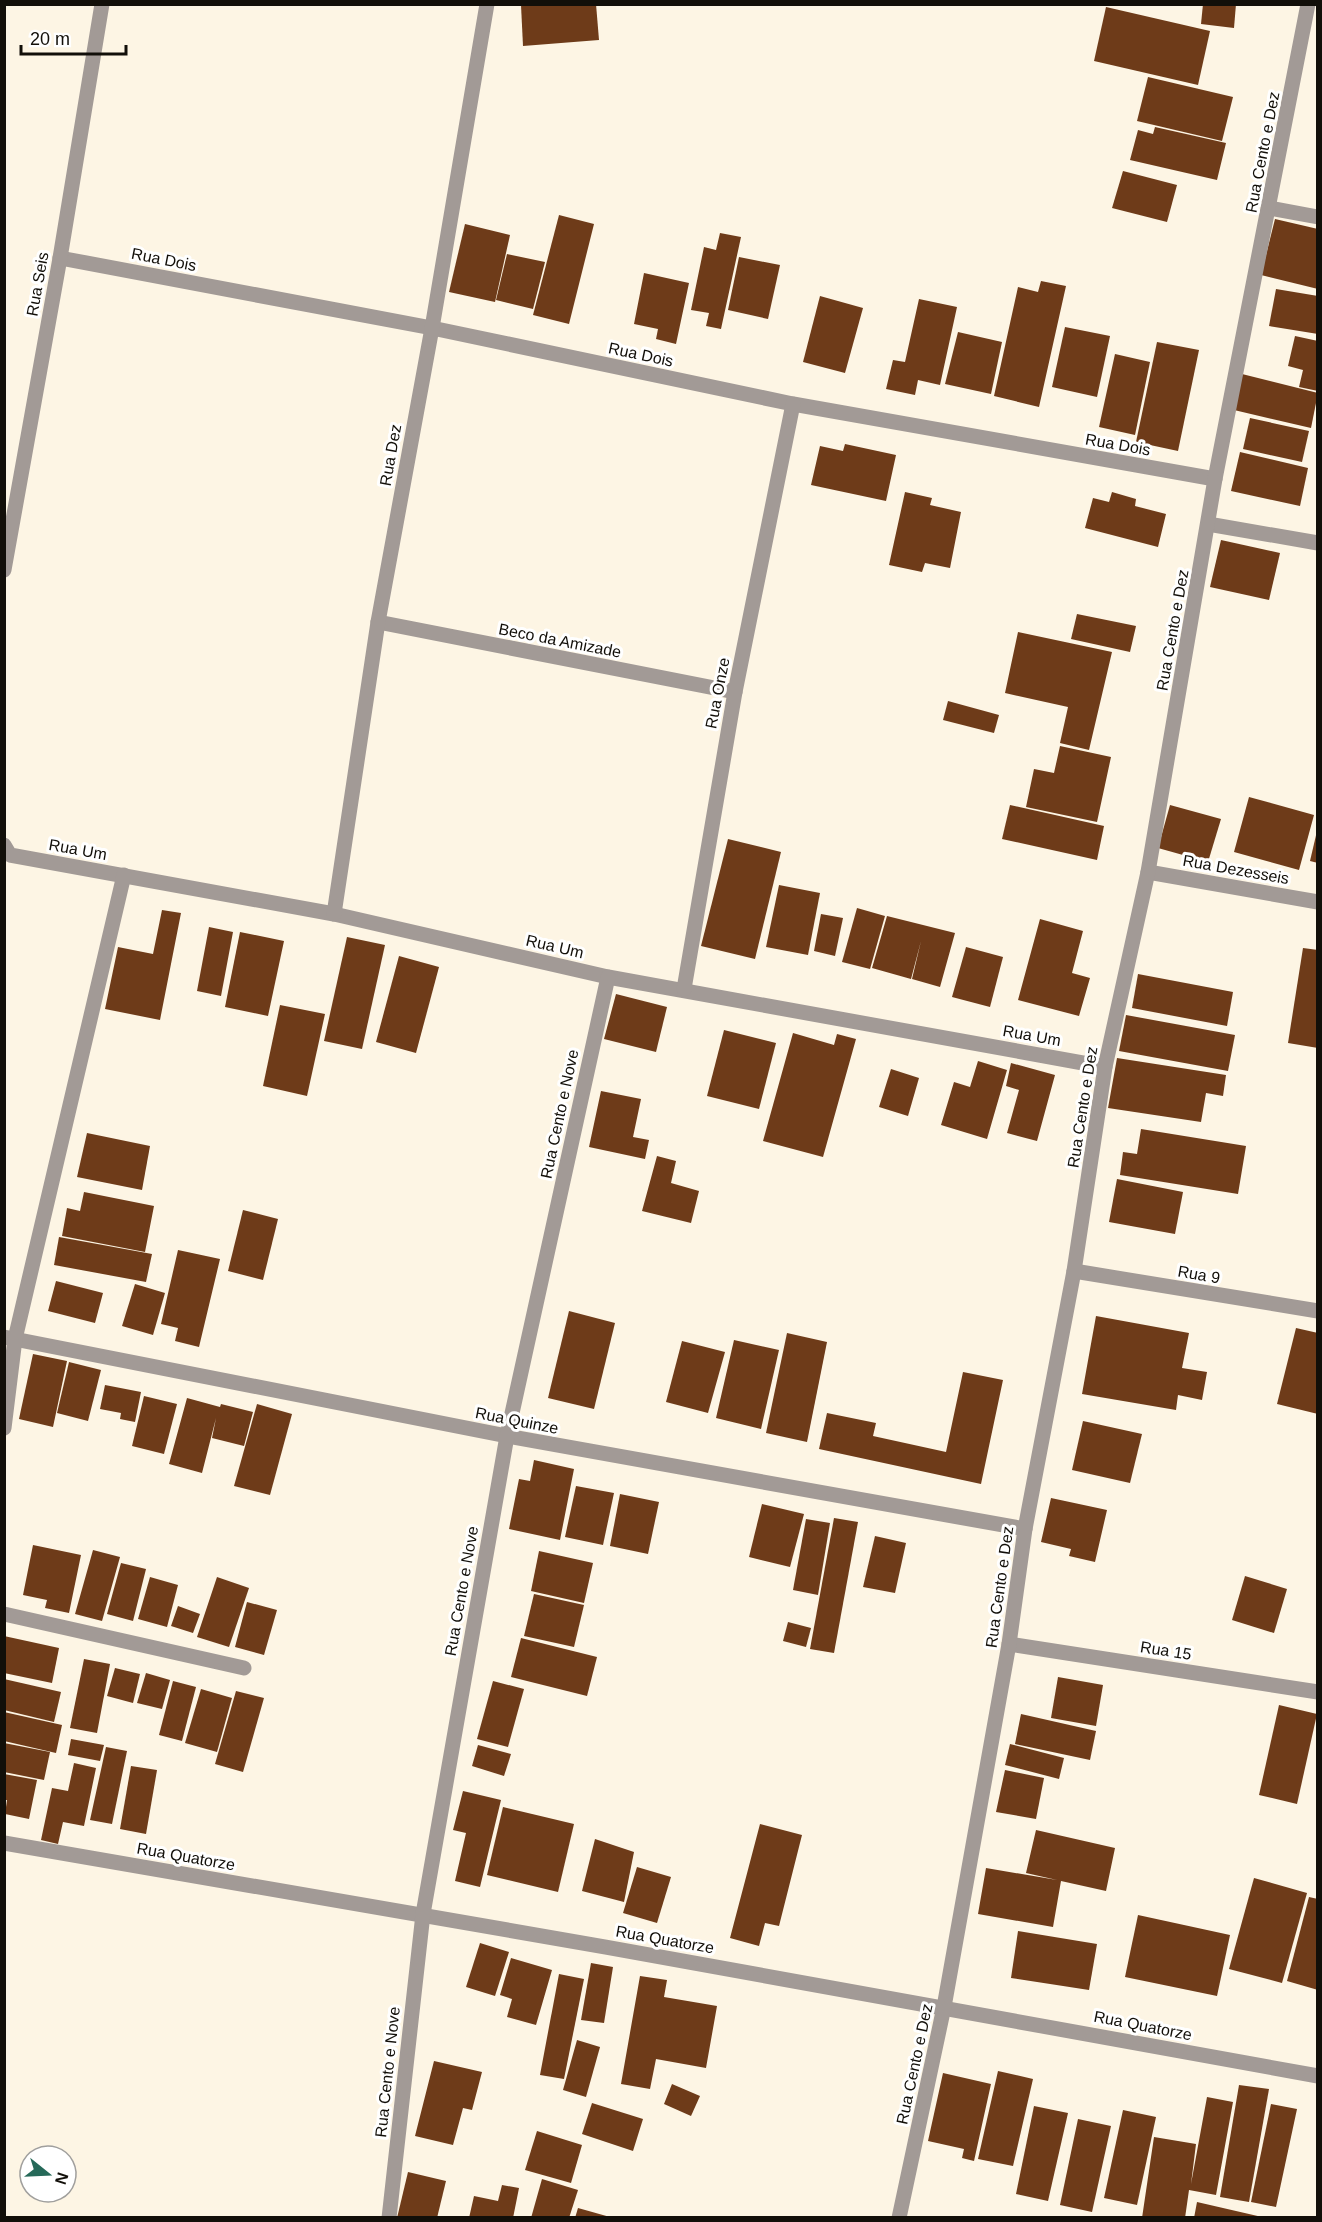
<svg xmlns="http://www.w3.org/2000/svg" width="1322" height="2222" font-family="Helvetica,sans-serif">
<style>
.building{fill:#6e3b19}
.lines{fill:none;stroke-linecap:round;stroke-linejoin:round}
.minor{stroke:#a29a96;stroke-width:15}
.labels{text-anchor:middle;stroke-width:6;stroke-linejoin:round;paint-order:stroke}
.street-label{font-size:16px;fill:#120f09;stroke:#fff}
</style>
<rect width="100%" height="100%" fill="#fdf5e4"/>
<g class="building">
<path d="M596,4l3,36 -76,6 -2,-41z"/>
<path d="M1203,4h33l-2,24 -33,-4z"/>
<path d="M1106,7l104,24 -12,54 -104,-24z"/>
<path d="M1148,77l85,20 -11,44 -85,-20z"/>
<path d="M1155,127l71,16 -9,37 -87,-20 8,-30 15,4z"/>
<path d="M1123,171l54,14 -10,37 -55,-14z"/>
<path d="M559,215l35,9 -25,100 -36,-9z"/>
<path d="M1275,219l43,10v60l-57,-14z"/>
<path d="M465,224l45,11 -15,67 -46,-10z"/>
<path d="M720,233l21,4 -20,92 -15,-3 3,-13 -18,-3 13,-63 12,3z"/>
<path d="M507,254l38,8 -12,47 -37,-9z"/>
<path d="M739,257l41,8 -12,54 -40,-9z"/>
<path d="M644,273l45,10 -13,61 -20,-5 2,-10 -24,-5z"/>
<path d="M1041,281l25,5 -27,121 -45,-11 24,-109 20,5z"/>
<path d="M1276,289l42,7v38l-49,-8z"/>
<path d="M820,296l43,12 -18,65 -42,-11z"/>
<path d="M919,299l38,8 -17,78 -22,-5 -3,15 -29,-6 7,-29 12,2z"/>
<path d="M1065,327l45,9 -13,61 -45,-10z"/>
<path d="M958,332l44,10 -11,52 -46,-10z"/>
<path d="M1295,336l23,5v50l-19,-4 4,-17 -15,-4z"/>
<path d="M1157,342l42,8 -21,101 -42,-9z"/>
<path d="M1115,354l35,8 -15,73 -36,-8z"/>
<path d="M1242,374l76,19 -7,35 -77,-18z"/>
<path d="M1250,418l59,13 -7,31 -59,-13z"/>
<path d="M845,444l51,11 -10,46 -75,-16 9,-39 23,5z"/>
<path d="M1240,452l68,16 -8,38 -69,-15z"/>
<path d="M905,492l27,6 -2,7 31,7 -11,56 -25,-5 -3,9 -33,-7z"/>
<path d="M1112,492l24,7 -1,7 31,8 -8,33 -73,-19 8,-30 16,4z"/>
<path d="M1221,540l59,13 -11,47 -59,-13z"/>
<path d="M1077,614l59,12 -6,26 -59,-13z"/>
<path d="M1018,632l94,20 -23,98 -29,-7 8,-36 -63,-14z"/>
<path d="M948,701l51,14 -5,18 -51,-13z"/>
<path d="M1060,746l51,11 -14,65 -71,-15 8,-38 20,4z"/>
<path d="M1249,797l65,18 -15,55 -65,-18z"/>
<path d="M1010,805l94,21 -7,34 -95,-21z"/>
<path d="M1170,805l51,14 -13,43 -50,-14z"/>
<path d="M1317,831h1v32l-8,-2z"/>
<path d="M728,839l53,13 -26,107 -54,-13z"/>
<path d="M779,885l41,8 -12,62 -42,-8z"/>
<path d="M857,908l28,8 -15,53 -28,-7z"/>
<path d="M162,910l19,3 -21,107 -55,-11 13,-62 35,7z"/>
<path d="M821,914l22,4 -8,38 -21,-5z"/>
<path d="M887,916l68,17 -15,54 -28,-8 9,-38 -10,38 -39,-11z"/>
<path d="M1040,919l43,12 -11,42 18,5 -11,38 -61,-16z"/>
<path d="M209,927l24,5 -12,64 -24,-5z"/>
<path d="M240,932l44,9 -16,75 -43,-9z"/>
<path d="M347,937l38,8 -23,104 -38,-8z"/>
<path d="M966,947l37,10 -13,50 -38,-10z"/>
<path d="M1303,948l15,2v98l-30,-5z"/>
<path d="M399,956l40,11 -23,86 -40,-11z"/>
<path d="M1138,974l95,18 -6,34 -95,-18z"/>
<path d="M616,994l51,13 -11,45 -52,-13z"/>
<path d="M280,1005l45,9 -18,82 -44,-10z"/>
<path d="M1126,1015l109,20 -7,36 -109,-20z"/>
<path d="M724,1030l52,13 -17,66 -52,-13z"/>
<path d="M793,1033l41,12 3,-11 19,5 -33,118 -60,-16z"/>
<path d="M1117,1058l109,17 -3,21 -17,-3 -5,29 -93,-14z"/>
<path d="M978,1061l29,9 -20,69 -46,-14 13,-43 16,5z"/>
<path d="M1011,1063l44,12 -18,66 -30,-8 12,-43 -13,-4z"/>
<path d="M891,1069l28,9 -11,38 -29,-9z"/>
<path d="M601,1091l40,8 -8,38 16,3 -4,19 -56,-12z"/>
<path d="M1141,1129l105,17 -8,48 -118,-19 3,-23 14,2z"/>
<path d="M87,1133l63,13 -8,44 -65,-13z"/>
<path d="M657,1156l19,5 -5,22 28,8 -8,32 -49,-12z"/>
<path d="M1117,1179l66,13 -8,42 -66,-12z"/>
<path d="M84,1192l70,14 -9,46 -83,-16 5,-28 13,3z"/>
<path d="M243,1210l35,9 -15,61 -35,-9z"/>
<path d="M59,1237l93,17 -6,28 -92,-17z"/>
<path d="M178,1250l42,9 -21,88 -24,-6 3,-13 -17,-4z"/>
<path d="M56,1281l47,12 -8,30 -47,-12z"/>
<path d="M135,1284l30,9 -12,42 -31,-9z"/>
<path d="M569,1311l46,12 -21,86 -46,-11z"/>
<path d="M1096,1316l93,17 -7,35 25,4 -5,28 -24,-5 -2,15 -94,-16z"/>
<path d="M1296,1328l22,5v81l-41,-10z"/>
<path d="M787,1333l40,9 -20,100 -41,-9z"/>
<path d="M734,1340l45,10 -18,79 -45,-11z"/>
<path d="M682,1341l43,11 -17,61 -42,-11z"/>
<path d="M33,1354l34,7 -14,66 -34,-8z"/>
<path d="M69,1362l32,8 -13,51 -31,-8z"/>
<path d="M963,1372l40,8 -22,104 -162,-35 8,-36 49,10 -3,13 73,16z"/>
<path d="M105,1385l36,7 -6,30 -15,-3 1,-6 -21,-4z"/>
<path d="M144,1396l33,8 -13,50 -32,-8z"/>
<path d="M187,1398l33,9 1,-3 32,8 -9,34 -32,-8 4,-20 -14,55 -33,-9z"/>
<path d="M257,1404l35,10 -22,81 -36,-9z"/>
<path d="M1083,1421l59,13 -12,49 -58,-13z"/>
<path d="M534,1460l40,9 -14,71 -51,-11 10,-50 11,2z"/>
<path d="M576,1486l38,7 -11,52 -38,-8z"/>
<path d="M620,1494l39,8 -11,52 -38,-8z"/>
<path d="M1051,1498l56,12 -12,52 -26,-6 2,-7 -30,-7z"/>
<path d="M762,1504l42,10 -14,53 -41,-10z"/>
<path d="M834,1518l24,4 -24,131 -24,-4z"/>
<path d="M806,1519l24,4 -12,72 -25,-5z"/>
<path d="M875,1536l31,7 -11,50 -32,-6z"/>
<path d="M33,1545l48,10 -12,58 -24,-5 2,-8 -24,-5z"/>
<path d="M93,1550l27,7 -18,64 -27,-7z"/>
<path d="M539,1551l54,12 -9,40 -53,-12z"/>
<path d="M121,1563l25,6 -13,52 -26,-7z"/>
<path d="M1245,1576l42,13 -13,44 -42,-13z"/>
<path d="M150,1577l28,8 -11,42 -29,-8z"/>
<path d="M217,1577l32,11 -20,59 -32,-10z"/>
<path d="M534,1594l50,11 -10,42 -50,-11z"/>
<path d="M247,1602l30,8 -13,45 -29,-8z"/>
<path d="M178,1606l22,8 -7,19 -22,-7z"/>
<path d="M788,1622l23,6 -5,19 -23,-6z"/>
<path d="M4,1636l55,12 -7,35 -48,-10z"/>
<path d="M521,1638l76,19 -10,39 -76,-19z"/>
<path d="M84,1659l26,5 -13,69 -27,-5z"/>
<path d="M115,1668l25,6 -7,29 -26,-7z"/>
<path d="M146,1673l24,7 -8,29 -25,-6z"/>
<path d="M1058,1677l45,8 -7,41 -45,-8z"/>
<path d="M4,1679l57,13 -7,30 -50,-12z"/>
<path d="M173,1681l23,6 -14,54 -23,-6z"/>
<path d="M493,1681l31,8 -16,58 -31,-8z"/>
<path d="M201,1689l31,9 -15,54 -32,-9z"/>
<path d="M236,1691l28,7 -21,74 -28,-8z"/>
<path d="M1279,1705l38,9 -20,90 -38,-9z"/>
<path d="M4,1712l58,13 -6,28 -52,-12z"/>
<path d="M1021,1714l75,17 -6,29 -75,-16z"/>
<path d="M71,1739l33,6 -4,16 -32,-6z"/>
<path d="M4,1743l46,9 -6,28 -40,-8z"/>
<path d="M1010,1744l54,14 -5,21 -54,-14z"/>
<path d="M478,1745l33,9 -7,22 -32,-10z"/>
<path d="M106,1747l21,4 -15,73 -22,-4z"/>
<path d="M74,1763l22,5 -12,58 -21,-4 -5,22 -17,-4 11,-52 16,3z"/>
<path d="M131,1766l26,4 -11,64 -26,-5z"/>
<path d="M1005,1770l39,8 -8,41 -40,-7z"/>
<path d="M4,1774l33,6 -8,39 -24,-5 2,-14h-3z"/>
<path d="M463,1791l38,9 -21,87 -25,-6 11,-48 -13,-3z"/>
<path d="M503,1807l71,17 -16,68 -71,-17z"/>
<path d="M760,1824l42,11 -23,91 -14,-3 -6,23 -29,-8z"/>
<path d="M1036,1830l79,18 -9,43 -45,-10 -8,46 -75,-13 8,-46 71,12 -31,-7z"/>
<path d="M595,1839l39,13 -10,50 -42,-11z"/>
<path d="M637,1867l34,10 -14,46 -34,-10z"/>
<path d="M1254,1878l53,15 -25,90 -53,-14z"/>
<path d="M1309,1897l9,2v91l-31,-9z"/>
<path d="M1138,1915l92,20 -13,61 -92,-19z"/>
<path d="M1018,1931l79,13 -8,46 -78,-12z"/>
<path d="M480,1943l29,9 -14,44 -29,-9z"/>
<path d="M511,1958l41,12 -16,55 -29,-8 5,-18 -12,-4z"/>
<path d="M591,1963l22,4 -9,56 -23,-3z"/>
<path d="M559,1974l25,5 -20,100 -24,-4z"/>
<path d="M640,1976l27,4 -3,17 53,9 -11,62 -50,-9 -6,30 -29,-5z"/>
<path d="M577,2040l23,7 -14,50 -23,-7z"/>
<path d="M434,2061l48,11 -10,38 -9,-2 -10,37 -38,-9z"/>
<path d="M998,2071l35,8 -20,87 -35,-7z"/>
<path d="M943,2073l48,11 -17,77 -12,-3 2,-9 -36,-8z"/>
<path d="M672,2084l28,12 -9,20 -27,-12z"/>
<path d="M1239,2085l30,4 -20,113 -29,-5z"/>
<path d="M1207,2097l26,5 -17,93 -27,-5 -4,28h-43l12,-81 42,7 -5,40z"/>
<path d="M592,2103l51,16 -10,32 -51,-17z"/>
<path d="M1271,2104l26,5 -21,98 -25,-5z"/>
<path d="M1034,2106l34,7 -20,88 -32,-7z"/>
<path d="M1123,2110l33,7 -19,88 -33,-7z"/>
<path d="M1078,2119l33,7 -19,86 -32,-7z"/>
<path d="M537,2131l45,14 -11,38 -46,-13z"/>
<path d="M408,2172l38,9 -9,37h-40z"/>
<path d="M542,2179l36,11 -9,28h-38z"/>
<path d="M502,2185l17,3 -6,30h-44l5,-22 24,5z"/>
<path d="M1197,2202l65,15v1h-68z"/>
<path d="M578,2208l32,9v1h-35z"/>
</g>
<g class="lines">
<g class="minor">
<path d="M1270,208l48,9"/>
<path d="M60,258l372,70 361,76 422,75"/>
<path d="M1208,524l110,19"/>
<path d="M4,570l56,-312 42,-254"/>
<path d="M378,622l357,70"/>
<path d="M4,845l6,10 324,59 274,63 497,90"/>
<path d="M1148,872l170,30"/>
<path d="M334,914l44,-292 54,-294 55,-324"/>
<path d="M684,989l51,-297 58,-288"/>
<path d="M1074,1271l244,40"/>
<path d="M4,1337l503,99 518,93"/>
<path d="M4,1428l11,-89 109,-464"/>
<path d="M4,1614l240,54"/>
<path d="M1009,1644l309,48"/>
<path d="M4,1843c439,74 876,152 1314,233"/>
<path d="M389,2218l34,-304 84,-478 101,-459"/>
<path d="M899,2218l45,-211 65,-363 16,-115 49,-258 31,-204 43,-195 67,-393 93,-475"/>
</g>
</g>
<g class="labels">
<g class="street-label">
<text transform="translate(1262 152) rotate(-79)" y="6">Rua Cento e Dez</text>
<text transform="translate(164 259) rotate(11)" y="6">Rua Dois</text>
<text transform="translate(37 284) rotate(-80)" y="6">Rua Seis</text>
<text transform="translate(641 354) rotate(12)" y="6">Rua Dois</text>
<text transform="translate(1118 444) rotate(10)" y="6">Rua Dois</text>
<text transform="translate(390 455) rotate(-80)" y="6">Rua Dez</text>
<text transform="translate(1172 630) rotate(-80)" y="6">Rua Cento e Dez</text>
<text transform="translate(560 640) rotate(11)" y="6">Beco da Amizade</text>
<text transform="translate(717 693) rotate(-79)" y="6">Rua Onze</text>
<text transform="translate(78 849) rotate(10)" y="6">Rua Um</text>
<text transform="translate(1236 869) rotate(10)" y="6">Rua Dezesseis</text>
<text transform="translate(555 946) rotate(13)" y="6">Rua Um</text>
<text transform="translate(1032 1035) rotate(10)" y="6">Rua Um</text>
<text transform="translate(1082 1107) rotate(-81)" y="6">Rua Cento e Dez</text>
<text transform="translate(559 1114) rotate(-78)" y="6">Rua Cento e Nove</text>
<text transform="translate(1199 1274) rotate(10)" y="6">Rua 9</text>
<text transform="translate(517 1420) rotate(11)" y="6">Rua Quinze</text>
<text transform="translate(999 1587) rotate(-82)" y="6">Rua Cento e Dez</text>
<text transform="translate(461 1591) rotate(-80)" y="6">Rua Cento e Nove</text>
<text transform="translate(1166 1650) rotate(9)" y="6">Rua 15</text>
<text transform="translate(186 1856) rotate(10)" y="6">Rua Quatorze</text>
<text transform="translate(665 1939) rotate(10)" y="6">Rua Quatorze</text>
<text transform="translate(1143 2025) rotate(11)" y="6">Rua Quatorze</text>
<text transform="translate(914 2064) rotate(-78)" y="6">Rua Cento e Dez</text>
<text transform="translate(387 2072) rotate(-84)" y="6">Rua Cento e Nove</text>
</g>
</g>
<rect width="1322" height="2222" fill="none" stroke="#120f09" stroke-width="12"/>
<g transform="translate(48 2174) rotate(108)"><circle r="28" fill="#ffffff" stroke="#a09f9d" stroke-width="1.5"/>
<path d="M0-4.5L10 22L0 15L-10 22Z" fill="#266959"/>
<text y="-9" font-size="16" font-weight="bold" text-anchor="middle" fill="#120f09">N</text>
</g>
<path d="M21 45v9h105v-9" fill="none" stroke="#120f09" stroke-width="3"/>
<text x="30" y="45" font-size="18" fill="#120f09" stroke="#ffffff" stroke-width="4.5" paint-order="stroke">20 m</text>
</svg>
